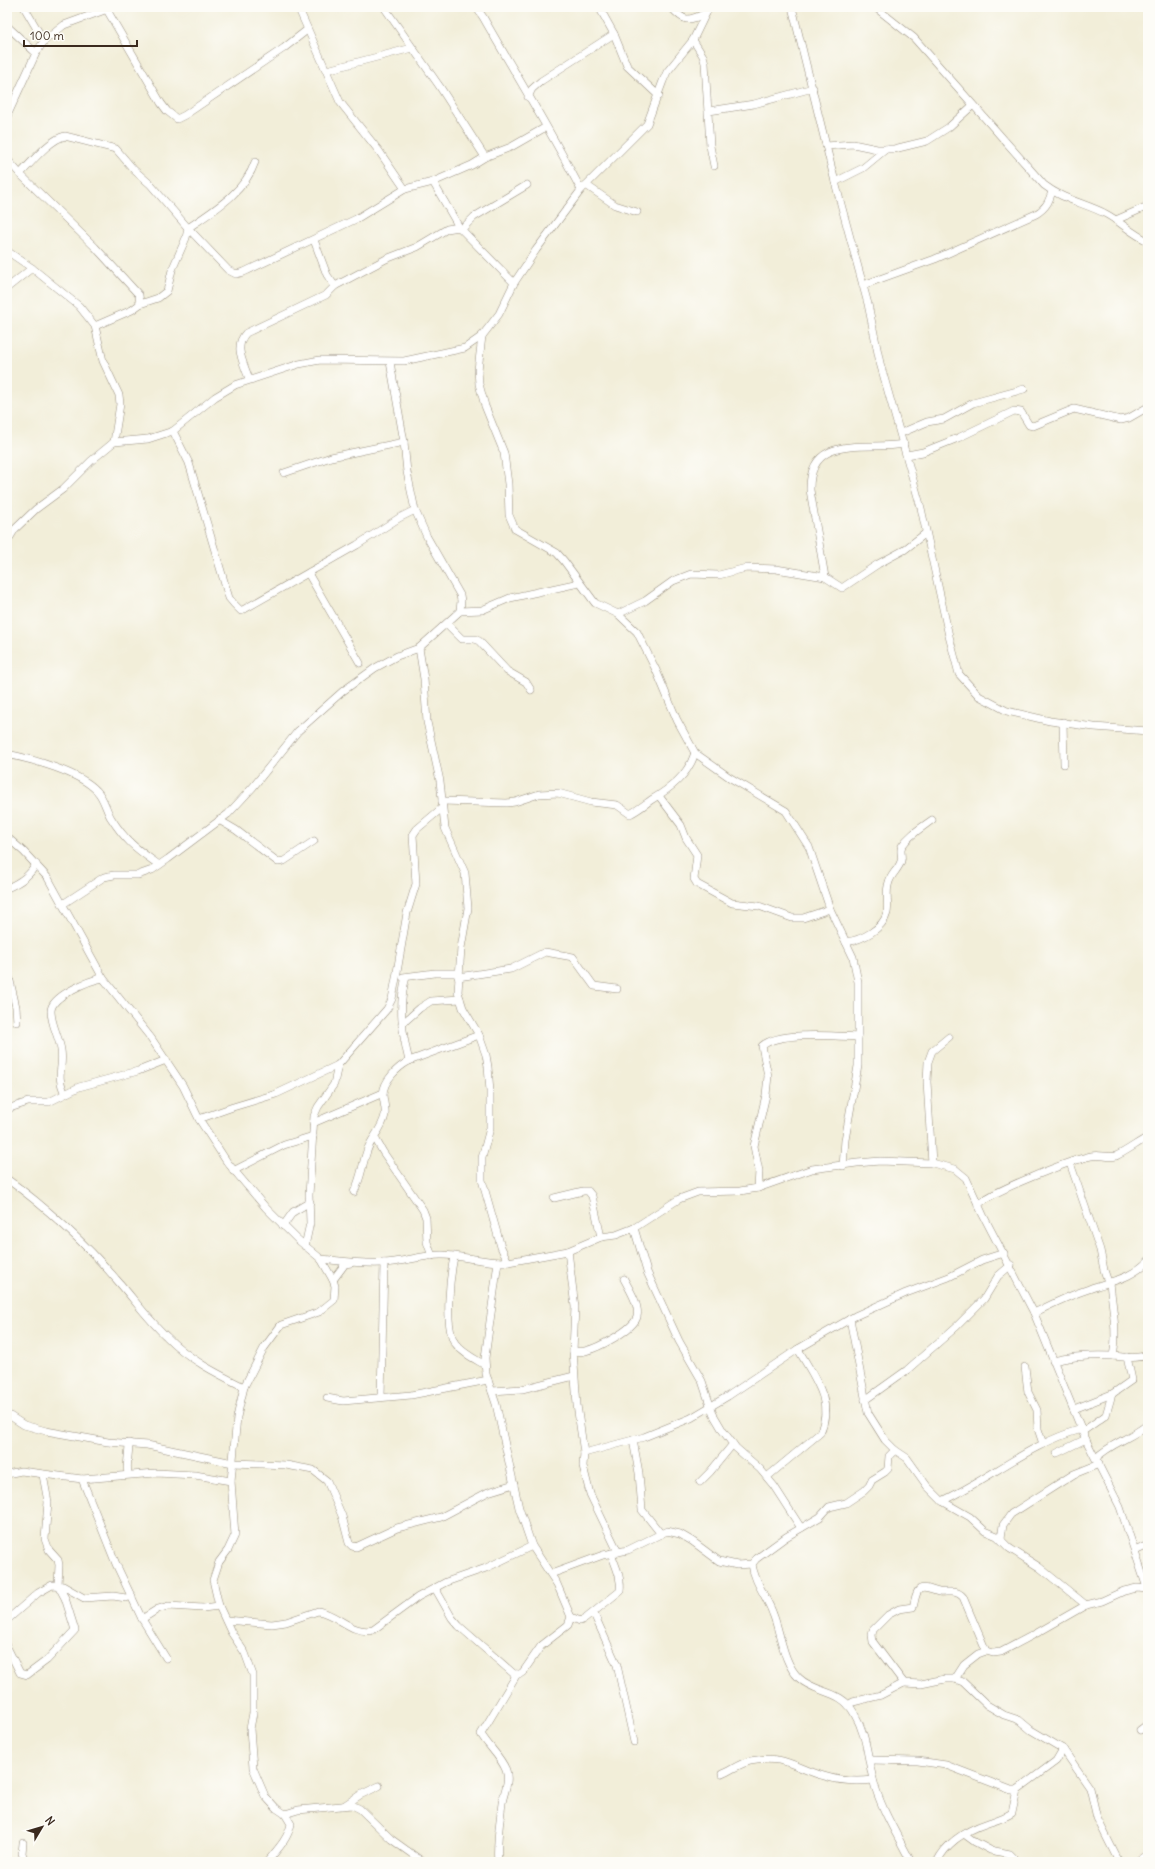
<svg xmlns="http://www.w3.org/2000/svg" width="1155" height="1869" font-family="Delius,sans-serif">
<style>
.lines{fill:none;stroke-linecap:round;stroke-linejoin:round}
.minor-casing{stroke:#968c7c;stroke-width:8}
.minor{stroke:#fff;stroke-width:7}
</style>
<rect width="100%" height="100%" fill="#fdfcf7"/>
<filter id="ink" filterUnits="userSpaceOnUse"><feTurbulence type="fractalNoise" baseFrequency=".025" numOctaves="2"/><feDisplacementMap in="SourceGraphic" scale="8" xChannelSelector="R" yChannelSelector="G"/><feConvolveMatrix kernelMatrix="1 2 1 2 8 2 1 2 1" color-interpolation-filters="sRGB"/></filter>
<filter id="wash" filterUnits="userSpaceOnUse"><feTurbulence type="fractalNoise" baseFrequency=".012" numOctaves="4" result="noise"/><feDisplacementMap in="SourceGraphic" scale="16" xChannelSelector="R" yChannelSelector="G"/><feGaussianBlur stdDeviation="0.9" result="paint"/><feColorMatrix in="noise" values="0 0 0 0 0 0 0 0 0 0 0 0 0 0 0 0 0 1.4 0 .05"/><feComposite in="paint" operator="in"/></filter>
<g filter="url(#wash)">
<rect width="100%" height="100%" fill="#f2eed9"/>
</g>
<g filter="url(#ink)">
<g class="lines">
<g class="minor-casing">
<g id="minor">
<path d="M24,7l20,34"/>
<path d="M298,7l42,95 39,49 26,38"/>
<path d="M384,7l56,80 45,70"/>
<path d="M476,7l7,10c33,58 68,114 98,173"/>
<path d="M599,7l15,27 13,32 32,30"/>
<path d="M671,7c14,16 17,14 35,6"/>
<path d="M792,7l43,175 33,122 12,59 41,145 28,128 10,38 20,22 28,15 43,10 44,6 54,4"/>
<path d="M875,7l39,31 130,147c19,15 41,18 62,29 15,8 26,20 42,27"/>
<path d="M107,10l54,93 6,8 10,8 8,-4 99,-67 23,-18"/>
<path d="M7,26l29,27"/>
<path d="M693,40l10,16 2,7 5,83 4,20"/>
<path d="M327,70l85,-22"/>
<path d="M528,97l4,-8 9,-8 73,-47"/>
<path d="M709,111l45,-7 59,-16"/>
<path d="M7,116l29,-63 8,-12 20,-16 49,-18"/>
<path d="M826,146l27,-2 24,5h17l33,-8 22,-14 23,-21"/>
<path d="M7,159l13,15 75,73 44,48 1,9 -8,6 -37,16"/>
<path d="M20,174c11,-11 30,-35 45,-38l51,13 18,21 16,14 38,44 40,42 8,4 8,-2 112,-53 49,-30 28,-7 39,-17 13,-8 26,-10 35,-20"/>
<path d="M433,182l26,45"/>
<path d="M835,182l28,-14 23,-19"/>
<path d="M586,185l29,20 22,7"/>
<path d="M1116,220l32,-14"/>
<path d="M462,229l12,-12 53,-32"/>
<path d="M314,240l13,35 8,11 51,-27 31,-12 30,-18 12,-2 55,56"/>
<path d="M7,251l25,17 47,38 16,20 8,35 16,34 1,9 -6,38"/>
<path d="M863,285l72,-26 101,-45c10,-6 13,-12 16,-23"/>
<path d="M7,288l25,-20"/>
<path d="M140,304l18,-6 9,-7 5,-21 14,-32 2,-10c25,-17 57,-36 67,-66"/>
<path d="M482,336l-4,34 1,14 6,22 19,47 4,31 1,31 6,14 42,24 7,8 31,42 23,11 19,18 19,38 21,50 18,33 34,24 57,34 23,36 21,62 23,48 5,25v84l-13,74 -2,26"/>
<path d="M390,362l14,80 3,30 8,38 12,27 33,58 1,6 -1,10"/>
<path d="M249,379c-5,-16 -16,-32 -3,-46l80,-38 9,-9"/>
<path d="M173,431l16,32 40,135 5,6 7,7 116,-66 42,-27 16,-8"/>
<path d="M901,433l26,-11 17,-3 29,-16 51,-14"/>
<path d="M907,455l16,-3 35,-14 56,-27 7,1 8,13 4,1 41,-17 47,11 8,-2 19,-11"/>
<path d="M284,473l47,-16 73,-15"/>
<path d="M7,542l8,-13 21,-20 27,-20 28,-28 23,-19 34,-3 25,-8 42,-34 20,-12 64,-21 21,-4 84,1 61,-13 17,-12 17,-22 15,-31 22,-33 45,-60 66,-66 16,-43 4,-9 26,-32 16,-33"/>
<path d="M310,572l-1,3 51,88"/>
<path d="M825,577l-15,-87c-1,-58 57,-39 94,-46"/>
<path d="M618,614l27,-13 28,-20 18,-7 28,1 27,-7 30,1 49,8 17,11 36,-24 26,-14 22,-17"/>
<path d="M447,624l15,15h13l4,2 28,30 19,11 5,8"/>
<path d="M1063,722l1,42"/>
<path d="M7,754c24,5 73,18 90,37 7,7 9,19 14,27 16,25 26,31 48,47"/>
<path d="M659,796l22,29 5,13 11,17 -3,24 3,5 35,19 27,3 33,12h11l27,-9"/>
<path d="M442,801l65,2 8,-1 24,-8 19,-1 33,9 26,3 13,9c8,-4 14,-9 21,-14 20,-12 37,-25 44,-47"/>
<path d="M219,820l17,10 42,32 6,-1 30,-20"/>
<path d="M7,837l17,15 24,26 55,100 48,60 32,48 16,33 28,43 39,46 31,31 24,20 12,21 2,6 -1,14 -15,12 -38,13 -17,23 -20,39 -7,30 -6,64 4,54 -7,15 -9,12 -6,18 6,26 12,26 14,21 8,22v38l-3,16 3,39 12,28 11,12 9,6 6,10c-3,15 -14,26 -24,38"/>
<path d="M7,888c12,-5 23,-12 29,-24"/>
<path d="M63,904l41,-27 10,-2h24l14,-5 16,-11 60,-45 25,-27 45,-56 45,-40 32,-23 22,-12 22,-8"/>
<path d="M846,942c16,-2 37,-13 41,-29 2,-10 -2,-21 2,-31 2,-8 10,-13 12,-21 2,-5 -2,-10 1,-15 7,-11 19,-18 30,-26"/>
<path d="M7,968l9,39 1,15"/>
<path d="M403,977l32,-4h24"/>
<path d="M406,977c-8,28 -4,56 3,84"/>
<path d="M458,977l53,-8 34,-17 28,5 21,29 23,3"/>
<path d="M402,1024l18,-16 11,-7 29,-2"/>
<path d="M65,1094c-10,-21 -1,-25 -4,-44 -2,-13 -10,-26 -10,-39 0,-15 39,-31 52,-33"/>
<path d="M7,1109l21,-7h21l30,-15 59,-16 28,-11"/>
<path d="M199,1119l34,-12 43,-13 62,-29 49,-56 5,-10 4,-21 11,-65 9,-29 -3,-49 4,-6 25,-21"/>
<path d="M313,1123l70,-30"/>
<path d="M375,1138l8,14 40,58 3,8 1,24 5,14"/>
<path d="M932,1163l-5,-81 1,-20 4,-11 17,-14"/>
<path d="M1070,1163l30,87 4,20 4,12"/>
<path d="M233,1171l51,-26 29,-9"/>
<path d="M7,1179c37,26 80,66 109,100 17,19 32,40 50,57 22,23 50,37 78,51"/>
<path d="M758,1188l1,-17 -5,-25 12,-51 2,-19 -6,-30c16,-15 74,-10 96,-9"/>
<path d="M354,1192c7,-13 8,-27 13,-41 4,-13 15,-21 18,-36 1,-7 -2,-14 -2,-21 1,-14 15,-27 26,-33l70,-26"/>
<path d="M554,1198l29,-7h5l4,5 9,41"/>
<path d="M978,1205c11,-13 94,-45 113,-49 8,-2 17,2 25,0 11,-5 21,-13 32,-19"/>
<path d="M283,1226l10,-14 17,-10"/>
<path d="M634,1228l13,44 32,69 23,40 11,33 10,17 13,17 24,21 14,17 27,42"/>
<path d="M305,1246l5,-23 -1,-28 5,-79 4,-9 16,-23 4,-19"/>
<path d="M568,1251l7,56 -2,44 4,54 7,48 -1,13 7,28 28,58"/>
<path d="M454,1257c-4,19 -10,69 1,86 7,10 20,16 30,22"/>
<path d="M321,1259c20,2 41,5 61,4 21,0 41,-9 61,-8 22,1 43,8 65,7l60,-11 33,-14 15,-2 18,-7 45,-29 19,-7 42,-1 18,-3 54,-19 45,-6 23,-2 52,2 23,6 11,9 17,37 51,98 51,125 35,69 28,84"/>
<path d="M508,1262l-7,-15 -19,-67v-22l8,-30v-37l-2,-24 -2,-12 -7,-20 -16,-27 -5,-16 3,-44 7,-40 -3,-35 -20,-45 -5,-47 -13,-59 -3,-43 -5,-31 41,-37 22,-1 28,-12 69,-15"/>
<path d="M333,1280l12,-16 6,-1"/>
<path d="M1110,1282c2,25 8,49 3,74"/>
<path d="M1034,1313c18,-9 36,-18 55,-24 24,-9 40,-9 59,-28"/>
<path d="M850,1319l18,94 17,27 10,10 12,8 20,28 15,15 28,16 15,14 12,5 12,12 30,19 47,38"/>
<path d="M573,1351c4,0 8,1 12,0 13,-3 48,-21 52,-34 3,-12 -8,-28 -13,-38"/>
<path d="M1053,1361c20,-5 39,-6 60,-5 12,1 23,3 35,-1"/>
<path d="M1025,1367l3,25 9,18 1,19 5,15"/>
<path d="M492,1391l30,-2 52,-13"/>
<path d="M381,1397l3,-134"/>
<path d="M327,1398l16,3 68,-6 77,-15"/>
<path d="M865,1400l42,-30 50,-44 27,-27 14,-23 13,-11"/>
<path d="M1074,1409l38,-15"/>
<path d="M7,1414l17,11 22,6 62,11 39,3 86,18 53,2 27,5 14,11 15,35 7,27 3,3 4,1 41,-19 44,-11 47,-25 26,-8"/>
<path d="M1082,1432l24,-17 6,-21 20,-14 -5,-23"/>
<path d="M633,1440l6,33 3,37 19,24"/>
<path d="M895,1450l-6,6 -1,13 -3,3 -13,8 -3,6 -5,5 -18,12 -17,4 -9,10 -34,20 -30,22 -4,5c2,18 15,33 21,50 8,20 10,49 26,64 17,16 42,11 55,35 13,22 13,43 19,66 7,29 25,57 38,83"/>
<path d="M584,1453l60,-16 47,-19 37,-22 70,-47 57,-33 51,-23 43,-16 33,-17 22,-7"/>
<path d="M1057,1453l29,-14"/>
<path d="M1096,1458c15,-15 36,-20 52,-34"/>
<path d="M7,1474l14,-3 61,8 74,-6 39,2 36,6"/>
<path d="M128,1474c-2,-10 1,-20 1,-31"/>
<path d="M767,1477l53,-44c15,-32 -7,-57 -22,-84"/>
<path d="M82,1479l34,85 26,55 24,39"/>
<path d="M700,1482l10,-10 23,-28"/>
<path d="M942,1501c48,-22 88,-58 140,-72"/>
<path d="M1001,1539l2,-14 8,-11 63,-40 25,-10"/>
<path d="M1135,1551l13,-6"/>
<path d="M551,1574l52,-19 25,-5 39,-19 13,3 12,7 27,20 18,4 15,-1"/>
<path d="M435,1588l17,30 7,8 55,48h6l3,-2 18,-26 27,-21 3,-8 -14,-33 -25,-38 -13,-38 -23,-104 -10,-30 -1,-16 13,-96"/>
<path d="M594,1614l23,51 17,77"/>
<path d="M571,1617l9,4 5,-2 35,-28c2,-13 -5,-26 -9,-38"/>
<path d="M142,1619l16,-10 10,-3 35,2 16,-2"/>
<path d="M7,1620l31,-27 14,-8 11,1 21,12 29,-2 13,2 6,-2"/>
<path d="M226,1620l46,4 14,-2 32,-11c20,3 34,24 55,19l45,-33 28,-15 40,-14 46,-22"/>
<path d="M7,1647l13,26 7,2 20,-15 28,-30 -10,-32 -7,-13 1,-20 -1,-5 -9,-10 -4,-11 3,-37 -5,-27"/>
<path d="M986,1651l-23,-54c-7,-8 -16,-4 -24,-5 -6,-1 -13,-6 -19,-3 -5,3 -5,13 -7,18l-14,2 -11,6 -15,15 -1,5 1,7 31,41 17,1 24,-5h10l8,3 24,23 17,10 15,5 12,10 32,19 27,39 7,30 22,44"/>
<path d="M955,1679l9,-14 14,-11 8,-3 7,2 8,-1 36,-19 49,-28 16,-4 22,-10 13,-3 10,1"/>
<path d="M848,1705l5,-3 28,-7 23,-12"/>
<path d="M1140,1730l8,-6"/>
<path d="M870,1760l48,1 28,4 65,25h6l39,-29 7,-12"/>
<path d="M722,1774c9,-4 19,-11 28,-13 34,-7 45,7 74,15 16,5 33,6 49,4"/>
<path d="M345,1805l15,-10 19,-9"/>
<path d="M285,1814l13,-4 54,-5 8,4 31,30 32,23"/>
<path d="M964,1834l11,8 15,8 20,4 3,3 2,5"/>
<path d="M23,1843l-1,10 3,9"/>
<path d="M498,1862c-2,-17 2,-41 4,-59 2,-12 8,-21 4,-33 -5,-13 -18,-24 -25,-36l36,-60"/>
<path d="M937,1862c10,-21 30,-32 51,-39 9,-3 16,-5 24,-10l5,-23"/>
<path d="M1136,1862l12,-8"/>
</g>
</g>
<use href="#minor" class="minor"/>
</g>
</g>
<rect width="1155" height="1869" fill="none" stroke="#fdfcf7" stroke-width="24"/>
<g transform="translate(42 1827) rotate(52)" stroke="#fdfcf7" stroke-width="3" paint-order="stroke">
<path d="M0-3L7 15L0 10L-7 15Z" fill="#3b2a1e"/>
<text y="-6" font-size="11" font-weight="bold" text-anchor="middle" fill="#3b2a1e">N</text>
</g>
<path d="M24 40v6h113v-6" fill="none" stroke="#3b2a1e" stroke-width="2"/>
<text x="30" y="40" font-size="12" fill="#3b2a1e" stroke="#fdfcf7" stroke-width="3" paint-order="stroke">100 m</text>
</svg>
